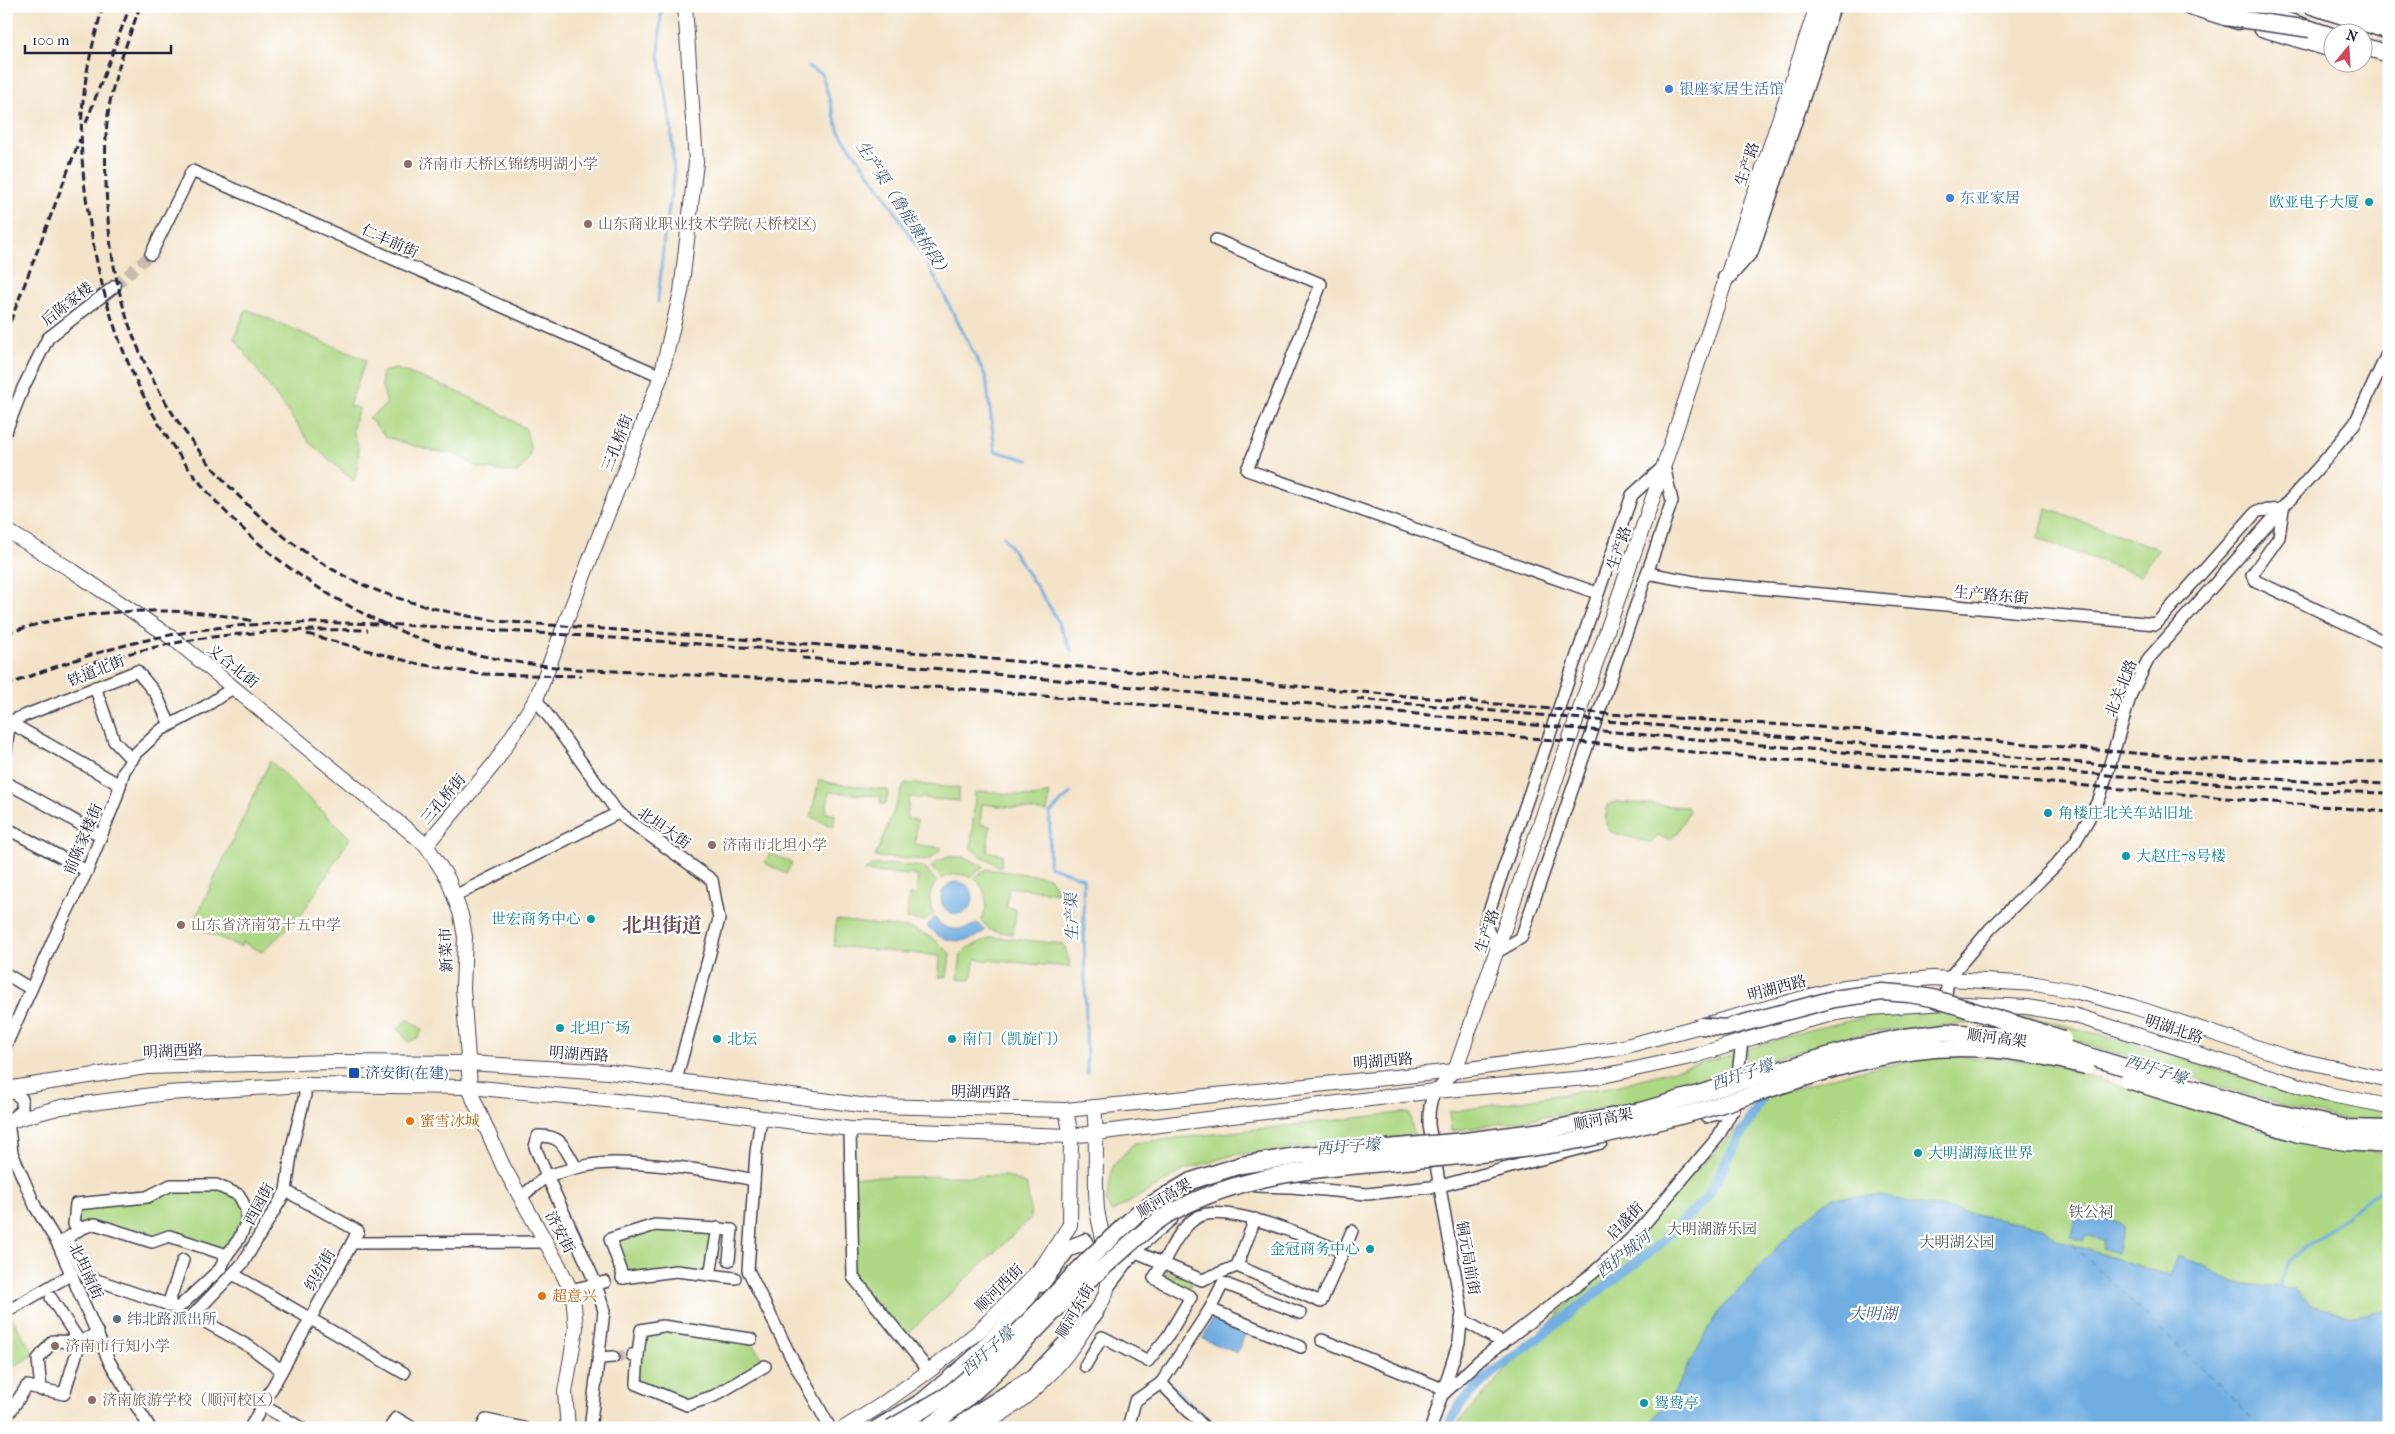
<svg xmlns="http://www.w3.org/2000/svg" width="2395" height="1434" font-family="'IM FELL French Canon','Noto Serif SC',serif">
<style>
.green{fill:#aed884;stroke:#687d60}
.water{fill:#6fade1;stroke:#48688e}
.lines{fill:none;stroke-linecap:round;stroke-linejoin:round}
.stream{stroke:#6fade1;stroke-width:3}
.canal{stroke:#6fade1;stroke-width:10}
.ferry{stroke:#415a7d;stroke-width:1;stroke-dasharray:6 5;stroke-linecap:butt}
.minor-tunnel{stroke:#c9bcac;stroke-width:11;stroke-dasharray:11 5.5;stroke-linecap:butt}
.minor-casing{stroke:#413f50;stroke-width:14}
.major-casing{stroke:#413f50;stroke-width:16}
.highway-casing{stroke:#413f50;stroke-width:19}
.minor{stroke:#fff;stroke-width:11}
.major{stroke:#fff;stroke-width:14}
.highway{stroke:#fff;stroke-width:16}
.rail{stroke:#22223b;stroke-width:3;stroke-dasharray:8 4;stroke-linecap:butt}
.highway-bridge-casing{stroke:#413f50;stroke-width:19;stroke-linecap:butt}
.highway-bridge{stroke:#fff;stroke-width:16}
.shop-dot{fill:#3f7fe0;stroke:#fff;stroke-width:2}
.education-dot{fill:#8d6e63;stroke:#fff;stroke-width:2}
.culture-dot{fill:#0f9aa8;stroke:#fff;stroke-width:2}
.transit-dot{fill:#1a4fb4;stroke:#fff;stroke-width:2}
.food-dot{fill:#e8710a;stroke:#fff;stroke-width:2}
.service-dot{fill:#5c6f8a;stroke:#fff;stroke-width:2}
.labels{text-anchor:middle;stroke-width:4.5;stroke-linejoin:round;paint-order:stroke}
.shop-label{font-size:15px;fill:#366cbe;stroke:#fff;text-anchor:start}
.education-label{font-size:15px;fill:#785e54;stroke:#fff;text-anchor:start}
.street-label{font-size:15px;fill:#22223b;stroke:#fff}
.culture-label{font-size:15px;fill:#0d838f;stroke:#fff;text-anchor:start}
.transit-label{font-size:15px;fill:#164399;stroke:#fff;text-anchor:start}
.food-label{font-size:15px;fill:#c56008;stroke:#fff;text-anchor:start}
.park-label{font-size:15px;fill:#4c5951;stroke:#fff}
.service-label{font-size:15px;fill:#4e5e75;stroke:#fff;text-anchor:start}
.water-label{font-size:16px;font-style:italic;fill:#415a7d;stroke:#fff}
.district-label{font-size:20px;font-weight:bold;fill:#6e5355;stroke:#fff}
</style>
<rect width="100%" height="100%" fill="#fff"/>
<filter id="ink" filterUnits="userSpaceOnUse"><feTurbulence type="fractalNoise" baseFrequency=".02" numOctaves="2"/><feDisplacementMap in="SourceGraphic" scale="10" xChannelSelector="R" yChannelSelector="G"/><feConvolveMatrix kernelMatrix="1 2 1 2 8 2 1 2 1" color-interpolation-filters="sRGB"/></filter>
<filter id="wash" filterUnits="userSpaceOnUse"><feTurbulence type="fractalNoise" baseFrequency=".0096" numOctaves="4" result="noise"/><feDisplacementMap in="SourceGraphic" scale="20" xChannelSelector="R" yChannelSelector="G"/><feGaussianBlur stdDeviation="1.12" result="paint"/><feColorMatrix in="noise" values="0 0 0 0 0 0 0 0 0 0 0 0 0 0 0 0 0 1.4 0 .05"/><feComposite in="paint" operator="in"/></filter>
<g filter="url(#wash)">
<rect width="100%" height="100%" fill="#f3e3c8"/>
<g class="green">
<path d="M246,309l120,51 -17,46 10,2 -7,22c9,17 7,33 2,51l-43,-37 -77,-106z"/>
<path d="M396,369c46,15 90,33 130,60 6,23 7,27 -9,44l-39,-5 -22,-14 -24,-3 -46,-14 -17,-19 18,-14 -5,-18v-14z"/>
<path d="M2047,509l112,40 -19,26 -102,-36z"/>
<path d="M270,761l80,77 -48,76 -40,38 -20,-10 -1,5 -49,-21z"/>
<path d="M819,779l11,4 58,7 -2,14h-5l-1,-8 -51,-4 -3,21 9,1 -1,13 -23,-10z"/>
<path d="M905,783l54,5v13l-50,-4 -2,22 10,1 -2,24 27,4 -13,12 -54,-3z"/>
<path d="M987,791l46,6 17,-4 -3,19 -65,-8 -2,20 10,2 -3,25 15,3 -1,14 -30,-19 4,-56z"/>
<path d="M1616,802l71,5 2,4 -12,22 -7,6 -12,-3 -7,7 -40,-11c-8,-8 -5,-17 -3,-27z"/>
<path d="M770,853l22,10 -6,11 -21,-11z"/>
<path d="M949,857h14l21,9 -13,11c-12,-4 -18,-4 -29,2l-11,-12 7,-6z"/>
<path d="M894,864l30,3 13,15c-9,9 -9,22 -3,32l-10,7 -17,-2 2,-24h7l2,-19 -54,-5 9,-6z"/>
<path d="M986,869l63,8 11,16 -51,-6 -3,20 10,2 -3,25 -23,-4 -9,-10c9,-16 6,-28 -6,-42z"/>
<path d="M836,920l78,9 20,10 16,14 -3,24h-8l1,-21 -106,-10z"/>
<path d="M992,937l72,7 7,23 -96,-8 -4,21 -13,-1 3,-25 6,-6z"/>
<path d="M1972,1009l73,11 128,35 107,34 109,23v9h-40l-63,-14 -204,-65 -109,-19 -105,9 -123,35 3,-18 61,-19 71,-16z"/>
<path d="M408,1019l14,10 -4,9 -10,4 -10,-14z"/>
<path d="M1734,1054l-4,21 -93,28 -186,28 -2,-19 166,-26z"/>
<path d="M1941,1056l100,5 245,76 61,12 42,4v275h-931l2,-8 178,-192 134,-133 75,-22z"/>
<path d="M1409,1112l5,24 -181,19 -46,14 -75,43 -6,-9 7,-37 21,-23z"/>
<path d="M1007,1176l20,9 4,33 -129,121 -49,-62 -3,-100z"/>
<path d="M171,1185h45l23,10 7,14 -19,46 -58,-19 -17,6 -78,-18 2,-20 32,-2z"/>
<path d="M655,1225l63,3 -8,47 -81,2 -19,-38z"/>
<path d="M1163,1272l24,5 5,5 -4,8 -28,-14z"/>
<path d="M12,1318l22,37 -25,14 2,3 2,22 -7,10v-82z"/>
<path d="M641,1330l110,9 14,27 -78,39 -51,-21z"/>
</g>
<g class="water">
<circle cx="957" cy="898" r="16"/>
<path d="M935,917c7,16 30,14 43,6l7,7c-9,12 -33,14 -46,6 -4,-3 -8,-7 -12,-10z"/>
<path d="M1880,1196l163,31 15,13 112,36 7,-20 24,8 32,19 62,5 15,16 43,12 36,-6v118h-743l26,-33 46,-82 78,-87 37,-29z"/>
<path d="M2083,1211l38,12 3,5 -8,25 -14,-5 2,-8 -19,-6 -2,7 -13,-4 7,-23z"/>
<path d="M1214,1314l34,13 -11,26 -34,-14z"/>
</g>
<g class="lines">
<g class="stream">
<path d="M808,67l14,7 17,58 43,59 46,73 58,113 9,74 33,9"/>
<path d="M658,302l6,-63 10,-63 -3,-52 -12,-69 2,-49"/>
<path d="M1004,537l49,75 18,38"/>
<path d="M1071,793l-21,20 -1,53 34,12 4,195"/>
<path d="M1179,1200l13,-9 60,-20"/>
<path d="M1111,1250l18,-16"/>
<path d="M2278,1286l10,-24 101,-79"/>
<path d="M1171,1385l46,43"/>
<path d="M921,1420l14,-7"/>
</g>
<path class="canal" d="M1447,1428l14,-25 24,-24 175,-135 47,-47 60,-109"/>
<path class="ferry" d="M2073,1245l190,183"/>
</g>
</g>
<g filter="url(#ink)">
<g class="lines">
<g class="minor-tunnel">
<path d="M115,286l36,-32"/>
<path d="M613,1357l19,-2"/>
</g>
<g class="minor-casing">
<g id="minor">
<path d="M1216,240l105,44 -74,186 350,123"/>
<path d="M151,254l41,-83 469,205"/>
<path d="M6,431l17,-43 25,-50 67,-52"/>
<path d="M1664,466l8,35 -151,437 -24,14 -12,-29 147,-428z"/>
<path d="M1647,573l53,10 456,41 101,-113 26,-2 -4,28 -27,38 4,6 133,63"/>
<path d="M95,687l19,54 18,19"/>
<path d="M536,699l82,114 94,67 7,39 -43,161"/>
<path d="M6,723l131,-52 19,23 14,31"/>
<path d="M6,752l3,-30 111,63"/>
<path d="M6,783c33,16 63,35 95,53"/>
<path d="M6,828l81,43"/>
<path d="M455,896l163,-83"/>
<path d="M6,974l25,15"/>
<path d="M1945,1003l3,-24 42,-50 66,-64 19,-23 13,-22 12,-23 31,-103 18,-36 177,-199 29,-36 34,-73"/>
<path d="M6,1045l48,-107 33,-67 29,-72 8,-28 12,-18 25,-23 45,-24 28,-19"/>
<path d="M1736,1089l6,-47"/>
<path d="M6,1093h8l8,6v11l-14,11 4,32 24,55 22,36 51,117 41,67"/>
<path d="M1706,1117l28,-7"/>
<path d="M761,1119l-5,33 -8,118 42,85 40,73"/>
<path d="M850,1129l3,148 76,94"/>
<path d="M1256,1186l35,1 76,7 73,-8 161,-43"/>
<path d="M286,1191l72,40 -6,12"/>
<path d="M522,1196l25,-20 -12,-29 3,-11c25,-1 26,12 38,31"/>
<path d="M82,1228l13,-4 57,18 17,-6 58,19"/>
<path d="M58,1244l24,-16 -8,-4 2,-20 71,-7 24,-12h45l23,10 7,14 1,12 -8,18 -12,16 -7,14 -42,39 -93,-32 -18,-36"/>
<path d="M1136,1252l66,28 35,-14 18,-47"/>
<path d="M1237,1266l84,36 22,-50"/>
<path d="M233,1274l171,99"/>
<path d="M710,1275l25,3"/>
<path d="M622,1278l54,-7 34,4 8,-47"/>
<path d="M624,1278l-14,-39 45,-14 77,5 -3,30"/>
<path d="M1107,1289l32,-42 33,-28"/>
<path d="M570,1290l35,-8"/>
<path d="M168,1305l15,-45"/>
<path d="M1210,1309l13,-26 77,30"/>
<path d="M6,1312l66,-38"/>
<path d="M1461,1319l42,24"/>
<path d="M1322,1340l121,49"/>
<path d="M638,1354l3,-24 21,-4 89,13"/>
<path d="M632,1355l6,-1 -2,30 51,21 27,-9 51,-30"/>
<path d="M600,1358l13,-1"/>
<path d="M1085,1366l17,-29 46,24 20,-25 23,-39 -37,-19c12,-18 23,-48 42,-60 28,-18 117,22 147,34l9,-21"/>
<path d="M281,1370l-31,-23 -57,-32 50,-52 43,-72 6,-44 13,-52v-10"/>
<path d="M1161,1383l49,-74 91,38"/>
<path d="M41,1390l-3,-31 15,-18 27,1 -29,-44"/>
<path d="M1440,1397l40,-37 113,-87 42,-38 83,-98 16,-30"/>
<path d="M262,1405l39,23"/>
<path d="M6,1418l21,-32 37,8 16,-52 18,-9"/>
<path d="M591,1421l13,-110 -8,-27 -49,-108c23,-7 47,-14 71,-13 43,1 94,8 136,17"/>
<path d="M250,1428l102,-185 194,-1"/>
<path d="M390,1428l6,-10 17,10"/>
<path d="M482,1428l4,-8 38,8"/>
<path d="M1128,1428l7,-27 26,-18 44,45"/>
<path d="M1431,1428l28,-86 3,-29 -33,-188c-1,-30 6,-34 26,-54"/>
</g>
</g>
<g class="major-casing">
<g id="major">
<path d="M2221,6l28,9"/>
<path d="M2350,6l39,13"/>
<path d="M6,530l67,41 102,69 251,205 22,34 13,36 4,22 -2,51 7,99 3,11 30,68 56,100 14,29 3,33 -11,64 3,36"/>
<path d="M426,845l68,-81 42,-65 125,-323 20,-84 15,-130 -11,-156"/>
<path d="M1455,1071l202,-585 160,-480"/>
<path d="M6,1089l140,-22 185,-5 137,1 141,9 259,34 198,4 389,-39 164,-23 225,-61 88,-9 104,6 38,7 57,15 155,51 103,23"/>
<path d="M6,1122l55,-15 106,-14 138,-8 165,2 198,19 182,23 221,7 364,-45 163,-14 97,-21 110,-35 32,-8 33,-5 75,-5 82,4 46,8 253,79 63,12"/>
<path d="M844,1428l34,-21 51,-36 50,-40 63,-64 28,-42 1,-89 -5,-26"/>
<path d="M978,1428c52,-29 79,-55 111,-106 6,-10 16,-22 18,-33 6,-24 -7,-56 -10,-80 -3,-34 1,-68 -3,-102"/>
</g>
</g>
<g class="highway-casing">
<g id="highway">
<path d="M2190,6l48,15"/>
<path d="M2241,6l91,30"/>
<path d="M2312,6l77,25"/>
<path d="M2376,6l13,4"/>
<path d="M2262,28l70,21"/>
<path d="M2362,46l27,8"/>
<path d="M1726,278l24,-27 82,-245"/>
<path d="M1041,1284l26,-35 18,-7"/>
<path d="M878,1428l45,-27 48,-40 53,-55 18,-39"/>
<path d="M953,1428l81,-51 61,-64"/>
</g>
</g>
<use href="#minor" class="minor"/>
<use href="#major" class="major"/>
<use href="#highway" class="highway"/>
<g class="rail">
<path d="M103,6c-8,29 -16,58 -19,87 -6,44 -1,88 6,131 28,186 130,325 301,403 57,26 121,36 183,42l376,19 1439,124"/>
<path d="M140,6c-10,30 -23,60 -29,91 -6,28 -6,57 -5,86 1,37 5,75 14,111 29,118 130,239 241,290 44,19 88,29 135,37l393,29 721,64 253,16 341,29 185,3"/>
<path d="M86,123l44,-117"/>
<path d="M6,333l74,-194"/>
<path d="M6,633c15,-4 30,-9 45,-12 63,-13 139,-14 202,0"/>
<path d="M307,634l111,30 62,10 102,2"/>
<path d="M802,658l86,6 657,62 537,47 232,18 75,2"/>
<path d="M82,666c40,-11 81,-22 122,-28 55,-7 109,-9 164,-8"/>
<path d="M6,686c76,-32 160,-56 242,-61 85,-6 170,1 255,6 104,6 208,14 311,21"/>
<path d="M1357,699l782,69 175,14 75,2"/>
</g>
<g class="highway-bridge-casing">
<g id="highway-bridge">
<path d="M2225,17l85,12"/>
<path d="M1701,1026l24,2 109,-29 48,-7 27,2 23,4 131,41"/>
<path d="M2128,1080l171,54 47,8 43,3"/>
<path d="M891,1428l57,-33 48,-40 96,-99 47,-44 52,-31 50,-16 56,-9 168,-15 78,-10 101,-21 214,-63 46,-10 43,-5 56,4 53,10 208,64 83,18 42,1"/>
<path d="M926,1428c59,-36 99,-91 149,-137 10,-9 20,-16 30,-25 22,-19 43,-41 69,-55 65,-35 136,-42 209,-48 67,-6 135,-11 202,-24 49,-11 99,-23 147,-38 61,-19 121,-42 184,-50 58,-8 114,1 170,15"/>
</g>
</g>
<use href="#highway-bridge" class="highway-bridge"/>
</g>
</g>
<g class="shop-dot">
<circle cx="1669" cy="89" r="5"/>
<circle cx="1950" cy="198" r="5"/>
</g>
<g class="education-dot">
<circle cx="408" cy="164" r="5"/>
<circle cx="588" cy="224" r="5"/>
<circle cx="712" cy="845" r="5"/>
<circle cx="181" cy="925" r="5"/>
<circle cx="55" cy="1346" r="5"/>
<circle cx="92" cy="1400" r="5"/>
</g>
<g class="culture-dot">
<circle cx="2369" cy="202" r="5"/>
<circle cx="2048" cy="813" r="5"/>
<circle cx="2126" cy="856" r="5"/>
<circle cx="591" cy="919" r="5"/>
<circle cx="560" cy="1028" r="5"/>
<circle cx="717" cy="1039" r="5"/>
<circle cx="952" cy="1039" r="5"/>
<circle cx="1918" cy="1153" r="5"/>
<circle cx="1370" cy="1249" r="5"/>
<circle cx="1644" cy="1403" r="5"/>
</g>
<rect class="transit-dot" x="348" y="1067" width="12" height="12" rx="2.5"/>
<g class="food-dot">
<circle cx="410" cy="1121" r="5"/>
<circle cx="542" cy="1296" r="5"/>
</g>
<circle class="service-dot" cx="117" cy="1319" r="5"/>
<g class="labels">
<g class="shop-label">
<text x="1679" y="94">银座家居生活馆</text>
<text x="1960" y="203">东亚家居</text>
</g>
<g class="education-label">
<text x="418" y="169">济南市天桥区锦绣明湖小学</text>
<text x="598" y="229">山东商业职业技术学院(天桥校区)</text>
<text x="722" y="850">济南市北坦小学</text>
<text x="191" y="930">山东省济南第十五中学</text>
<text x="65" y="1351">济南市行知小学</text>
<text x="102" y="1405">济南旅游学校（顺河校区）</text>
</g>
<g class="street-label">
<text transform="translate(1747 164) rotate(-71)" y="5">生产路</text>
<text transform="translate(390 241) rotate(24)" y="5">仁丰前街</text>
<text transform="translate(67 304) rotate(-38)" y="5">后陈家楼</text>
<text transform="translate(617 443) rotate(-69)" y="5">三孔桥街</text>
<text transform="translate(1619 548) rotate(-71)" y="5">生产路</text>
<text transform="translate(1991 595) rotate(5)" y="5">生产路东街</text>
<text transform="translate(233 666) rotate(39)" y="5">义合北街</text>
<text transform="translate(96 671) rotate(-22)" y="5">铁道北街</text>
<text transform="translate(2121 688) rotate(-68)" y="5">北关北路</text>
<text transform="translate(443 799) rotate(-50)" y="5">三孔桥街</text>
<text transform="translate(664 828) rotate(35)" y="5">北坦大街</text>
<text transform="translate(83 839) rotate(-67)" y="5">前陈家楼街</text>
<text transform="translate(1487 931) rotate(-71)" y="5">生产路</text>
<text transform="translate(446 950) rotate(-92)" y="5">新菜市</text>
<text transform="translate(1777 988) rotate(-15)" y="5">明湖西路</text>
<text transform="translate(2174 1029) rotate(18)" y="5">明湖北路</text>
<text transform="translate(1997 1038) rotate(7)" y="5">顺河高架</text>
<text transform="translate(173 1051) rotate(-3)" y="5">明湖西路</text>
<text transform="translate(579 1054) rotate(4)" y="5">明湖西路</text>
<text transform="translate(1383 1061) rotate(-5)" y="5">明湖西路</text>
<text transform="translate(981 1092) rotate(1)" y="5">明湖西路</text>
<text transform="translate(1603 1119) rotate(-11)" y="5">顺河高架</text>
<text transform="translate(1164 1198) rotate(-31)" y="5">顺河高架</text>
<text transform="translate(259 1204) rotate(-62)" y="5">西园街</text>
<text transform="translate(1625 1221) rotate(-46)" y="5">启盛街</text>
<text transform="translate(560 1232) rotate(62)" y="5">济安街</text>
<text transform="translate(1468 1258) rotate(80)" y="5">铜元局前街</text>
<text transform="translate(320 1270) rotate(-60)" y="5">织纺街</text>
<text transform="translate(86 1271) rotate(65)" y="5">北坦南街</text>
<text transform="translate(999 1288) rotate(-45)" y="5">顺河西街</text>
<text transform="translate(1075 1311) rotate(-60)" y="5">顺河东街</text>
</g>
<g class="culture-label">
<text x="2359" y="207" text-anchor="end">欧亚电子大厦</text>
<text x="2058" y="818">角楼庄北关车站旧址</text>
<text x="2136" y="861">大赵庄78号楼</text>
<text x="581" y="924" text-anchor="end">世宏商务中心</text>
<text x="570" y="1033">北坦广场</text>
<text x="727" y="1044">北坛</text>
<text x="962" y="1044">南门（凯旋门）</text>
<text x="1928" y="1158">大明湖海底世界</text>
<text x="1360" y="1254" text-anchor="end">金冠商务中心</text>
<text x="1654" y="1408">鸳鸯亭</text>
</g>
<g class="transit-label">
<text x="365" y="1078">济安街(在建)</text>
</g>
<g class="food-label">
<text x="420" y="1126">蜜雪冰城</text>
<text x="552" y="1301">超意兴</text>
</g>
<g class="park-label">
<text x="2091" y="1217">铁公祠</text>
<text x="1712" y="1234">大明湖游乐园</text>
<text x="1957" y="1247">大明湖公园</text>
</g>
<g class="service-label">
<text x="127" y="1324">纬北路派出所</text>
</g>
<g class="water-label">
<text transform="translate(904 209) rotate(57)" y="6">生产渠（鲁能康桥段）</text>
<text transform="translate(1071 917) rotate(-91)" y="6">生产渠</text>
<text transform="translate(2156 1069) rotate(17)" y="6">西圩子壕</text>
<text transform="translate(1742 1074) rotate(-19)" y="6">西圩子壕</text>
<text transform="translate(1348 1146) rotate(-5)" y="6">西圩子壕</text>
<text transform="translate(1623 1254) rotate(-38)" y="6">西护城河</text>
<text x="1873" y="1319">大明湖</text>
<text transform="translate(987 1351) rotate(-42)" y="6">西圩子壕</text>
</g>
<g class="district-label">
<text x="662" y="932">北坦街道</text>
</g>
</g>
<rect width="2395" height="1434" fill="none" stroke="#fff" stroke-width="25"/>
<g transform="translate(2348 48) rotate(18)"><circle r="24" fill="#ffffff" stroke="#a7a7b1"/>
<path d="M0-4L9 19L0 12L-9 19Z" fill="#d1495b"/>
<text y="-8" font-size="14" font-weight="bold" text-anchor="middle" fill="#22223b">N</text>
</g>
<path d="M25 45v8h146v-8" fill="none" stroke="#22223b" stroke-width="2.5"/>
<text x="32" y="45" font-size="15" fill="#22223b" stroke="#ffffff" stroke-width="4" paint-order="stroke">100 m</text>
</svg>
